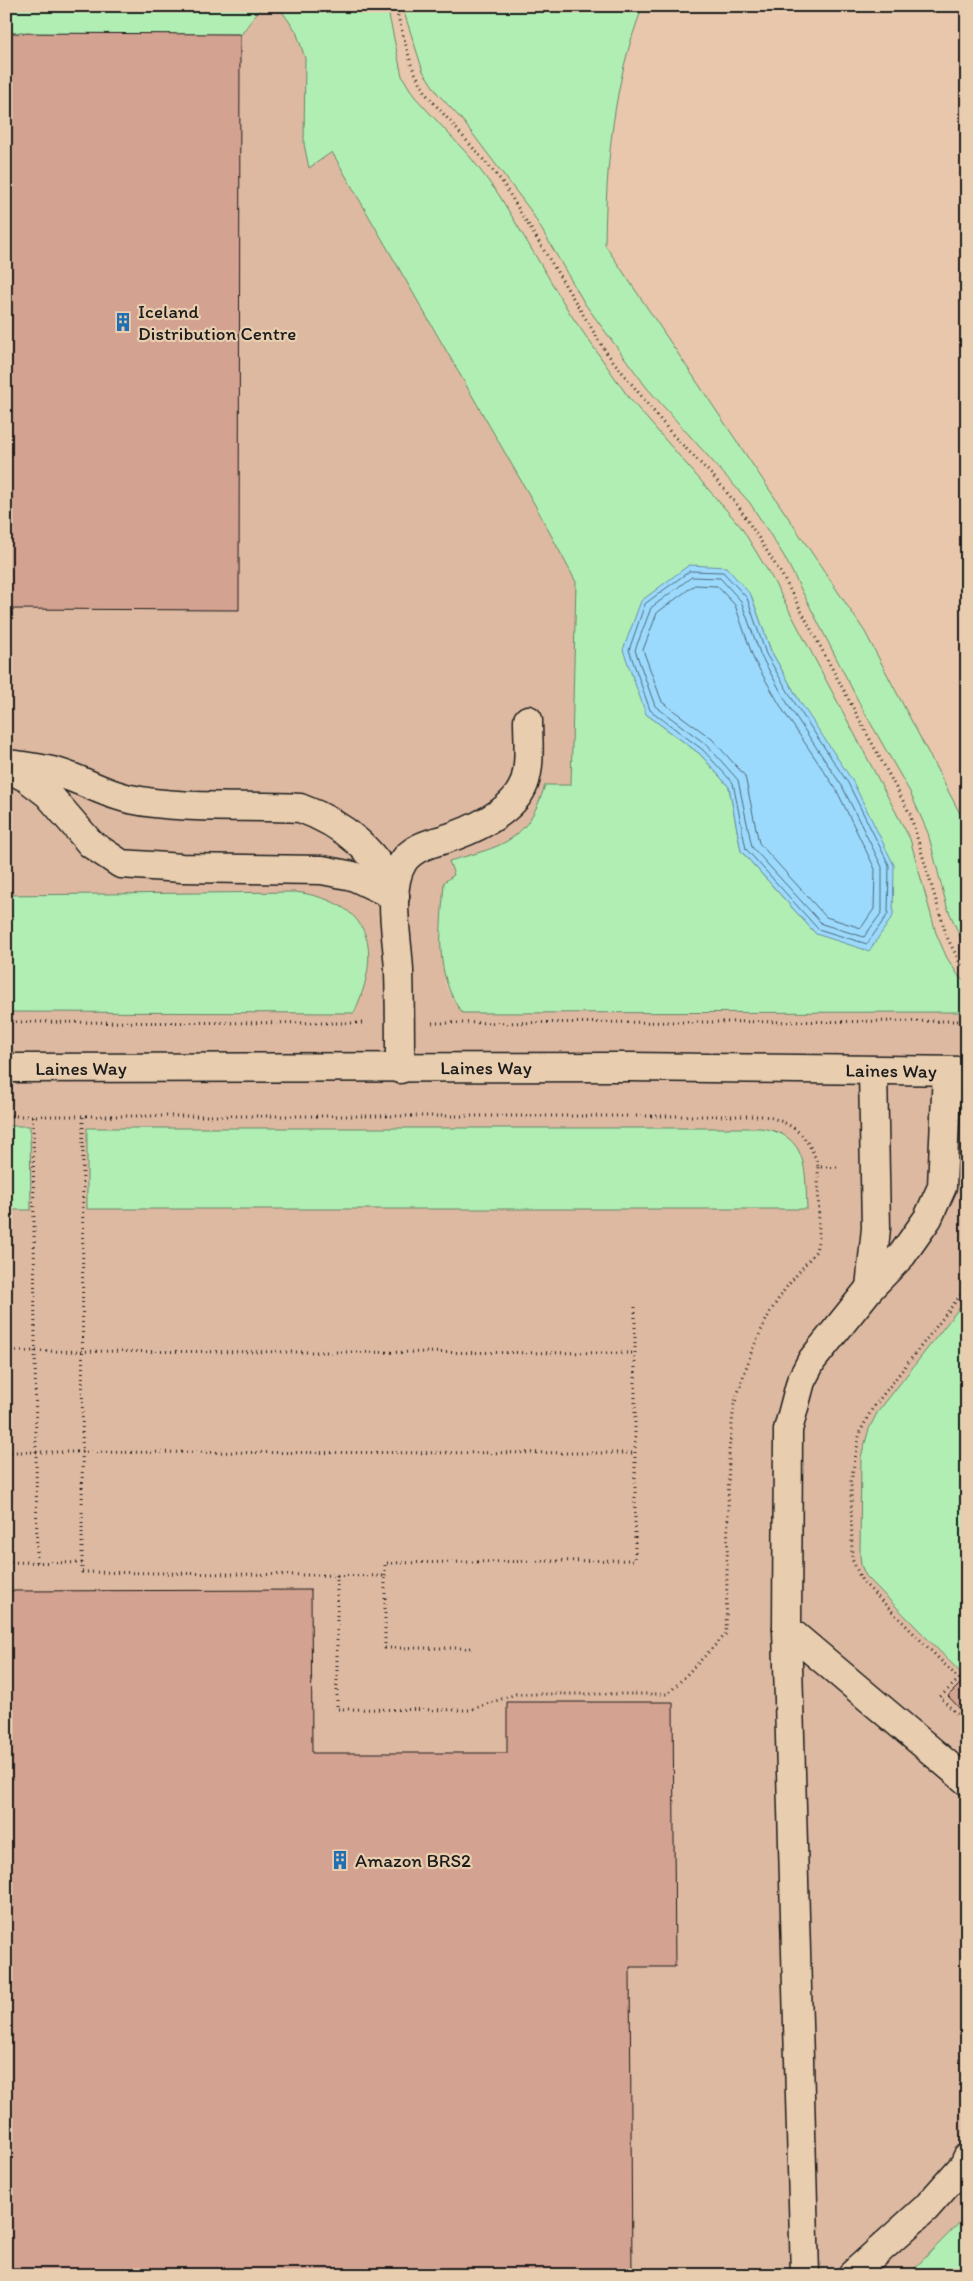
<svg xmlns="http://www.w3.org/2000/svg" width="973" height="2281" font-family="Itim,sans-serif">
<style>
.built{fill:#deb9a1}
.green{fill:#b1eeb4;stroke:#668568;fill-rule:evenodd}
.water{fill:#9cdafd;stroke:#698ea3}
.lines{fill:none;stroke-linecap:round;stroke-linejoin:round}
.shore{stroke:#4f6876;stroke-width:1}
.building{fill:#d4a291;stroke:#1c1c1c}
.minor-casing{stroke:#1c1c1c;stroke-width:31}
.path{stroke:#1c1c1c;stroke-width:3;stroke-dasharray:1 4;stroke-linecap:butt}
.minor{stroke:#e8cdaf;stroke-width:28}
.labels{text-anchor:middle;stroke-width:4.5;stroke-linejoin:round;paint-order:stroke}
.poi-label{font-size:19px;fill:#1c1c1c;stroke:#e8cdaf;text-anchor:start}
.street-label{font-size:19px;fill:#1c1c1c;stroke:#e8cdaf}
</style>
<rect width="100%" height="100%" fill="#e8c7ac"/>
<filter id="ink" filterUnits="userSpaceOnUse"><feTurbulence type="fractalNoise" baseFrequency=".02" numOctaves="2"/><feDisplacementMap in="SourceGraphic" scale="10" xChannelSelector="R" yChannelSelector="G"/><feConvolveMatrix kernelMatrix="1 2 1 2 8 2 1 2 1" color-interpolation-filters="sRGB"/></filter>
<g filter="url(#ink)">
<path class="built" d="M261,6h17l18,25 9,27 -1,86 5,23 23,-15 203,353 41,77 -5,203h-26l-5,17 -10,18 -16,18 -20,10 -45,13 5,15 -10,105 7,17 11,15 505,-1v286l-90,115 -8,16 -8,28 -1,97 6,22 98,100 3,-3v542l-59,60h-902v-2242z"/>
<g class="green">
<path d="M6,6h256l-22,30 -234,-2z"/>
<path d="M278,6h109l15,70 12,20 57,62 28,37 72,120 58,83 112,129 31,51 138,261 26,94 11,25 13,20 7,5v29l-505,1c-29,-41 -21,-83 -18,-131l10,-7 -5,-14c53,-15 78,-18 96,-76h26l5,-203 -41,-77 -203,-353 -23,16 -5,-24 1,-86 -9,-27zM751,595l20,56 29,51 16,232 -75,-83 -12,-64 -29,-33 -54,-40z"/>
<path d="M402,6h241c-30,75 -37,160 -38,239l260,387 102,195v125l-20,-45 -19,-74 -18,-41 -48,-84 -78,-152 -34,-53 -103,-115 -62,-84 -54,-93 -68,-90 -25,-27 -15,-23z"/>
<path d="M296,892c76,11 87,57 58,121l-348,-1v-117z"/>
<path d="M6,1126h24l1,84h-25z"/>
<path d="M87,1128h673c49,6 45,43 47,81h-720z"/>
<path d="M967,1298v375l-3,3 -98,-100 -5,-11 -1,-11 1,-97 8,-28 8,-16z"/>
<path d="M967,2215v60h-59z"/>
</g>
<path class="water" d="M689,565l37,2 25,28 20,56 29,51 52,78 42,85 -1,51 -24,35 -53,-17 -75,-83 -12,-64 -29,-33 -54,-40 -23,-64 18,-49z"/>
<g class="lines">
<g class="shore">
<path d="M690,571l33,1 24,26 19,56 30,51 52,78 41,82 -1,49 -21,30 -49,-15 -72,-80 -13,-66 -30,-33 -53,-40 -21,-60 16,-46z"/>
<path d="M692,577l28,1 21,23 20,55 29,52 52,78 40,81v45l-18,25 -42,-13 -70,-77 -14,-67 -31,-35 -52,-39 -20,-56 16,-42z"/>
<path d="M695,585l22,1 18,19 19,55 30,52 52,77 39,80 -1,40 -13,19 -35,-11 -67,-74 -14,-67 -33,-37 -50,-37 -19,-52 14,-37z"/>
</g>
</g>
<g class="building">
<path d="M6,33l234,1 -1,576 -233,-1z"/>
<path d="M311,1590l1,163h195v-51h166l2,265h-45l2,308h-626v-684z"/>
<path d="M967,1677v34l-3,2 -16,-17z"/>
</g>
<g class="lines">
<g class="minor-casing">
<g id="minor">
<path d="M6,764c18,2 35,4 53,9 24,7 46,21 71,26 51,11 117,6 170,9 42,15 80,45 95,88"/>
<path d="M8,768l19,10 21,16 43,50 30,20 61,4 140,2 31,6 42,20"/>
<path id="s1" d="M6,1068l624,-1 337,4"/>
<path d="M400,1069c0,-33 0,-66 -1,-98 -1,-31 -13,-83 4,-109 8,-13 24,-18 39,-22 27,-8 71,-27 82,-56 7,-19 4,-45 4,-64"/>
<path d="M870,1288l6,-60 -3,-157"/>
<path d="M787,1629l180,152"/>
<path d="M805,2275l-18,-646 1,-199 13,-49 11,-21 58,-72 32,-33 26,-37 14,-31 5,-116"/>
<path d="M852,2275l74,-67 38,-43 3,-7"/>
</g>
</g>
<g class="path">
<path d="M395,6l17,61 15,28 74,85 105,172 65,81 42,43 26,31 43,68 128,239 37,123 12,24 8,9"/>
<path d="M6,1022l360,1"/>
<path d="M432,1023l535,-2"/>
<path d="M6,1116h758c30,6 47,23 54,51h23"/>
<path d="M33,1116l4,447"/>
<path d="M967,1287l-95,122 -12,23 -9,49 1,78 10,22 97,98 -19,18 27,27"/>
<path d="M6,1351l629,2"/>
<path d="M6,1452l630,1"/>
<path d="M6,1562l76,1v9l303,4v72h89"/>
<path d="M82,1563l1,-447"/>
<path d="M337,1575v134l133,1 46,-16h152l58,-60 3,-183 5,-46 18,-55 18,-38 15,-23 31,-38 3,-14 -1,-70"/>
<path d="M385,1576v-13l250,-3v-256"/>
</g>
<use href="#minor" class="minor"/>
</g>
</g>
<defs>
<g id="building-bare" transform="scale(1.5)"><path d="M-4-6H4V6H1V3H-1V6H-4ZM-2.5-4.3h1.7v1.8h-1.7ZM.8-4.3h1.7v1.8H.8ZM-2.5-1h1.7V.8h-1.7ZM.8-1h1.7V.8H.8Z" fill="#1f6fb2" stroke="#e8cdaf" stroke-width="2.5" paint-order="stroke"/></g>
</defs>
<g fill-rule="evenodd">
<use href="#building-bare" x="123" y="322"/>
<use href="#building-bare" x="340" y="1860"/>
</g>
<g class="labels">
<g class="poi-label">
<text x="138" y="318">Iceland<tspan x="138" dy="22">Distribution Centre</tspan></text>
<text x="355" y="1867">Amazon BRS2</text>
</g>
<g class="street-label">
<text dy="7" stroke="none"><textPath href="#s1" startOffset="75">Laines Way</textPath></text>
<text dy="7" stroke="none"><textPath href="#s1" startOffset="480">Laines Way</textPath></text>
<text dy="7" stroke="none"><textPath href="#s1" startOffset="885">Laines Way</textPath></text>
</g>
</g>
<rect width="973" height="2281" fill="none" stroke="#e8cdaf" stroke-width="25"/>
<rect x="12" y="12" width="948" height="2256" fill="none" stroke="#1c1c1c" stroke-width="2" filter="url(#ink)"/>
</svg>
